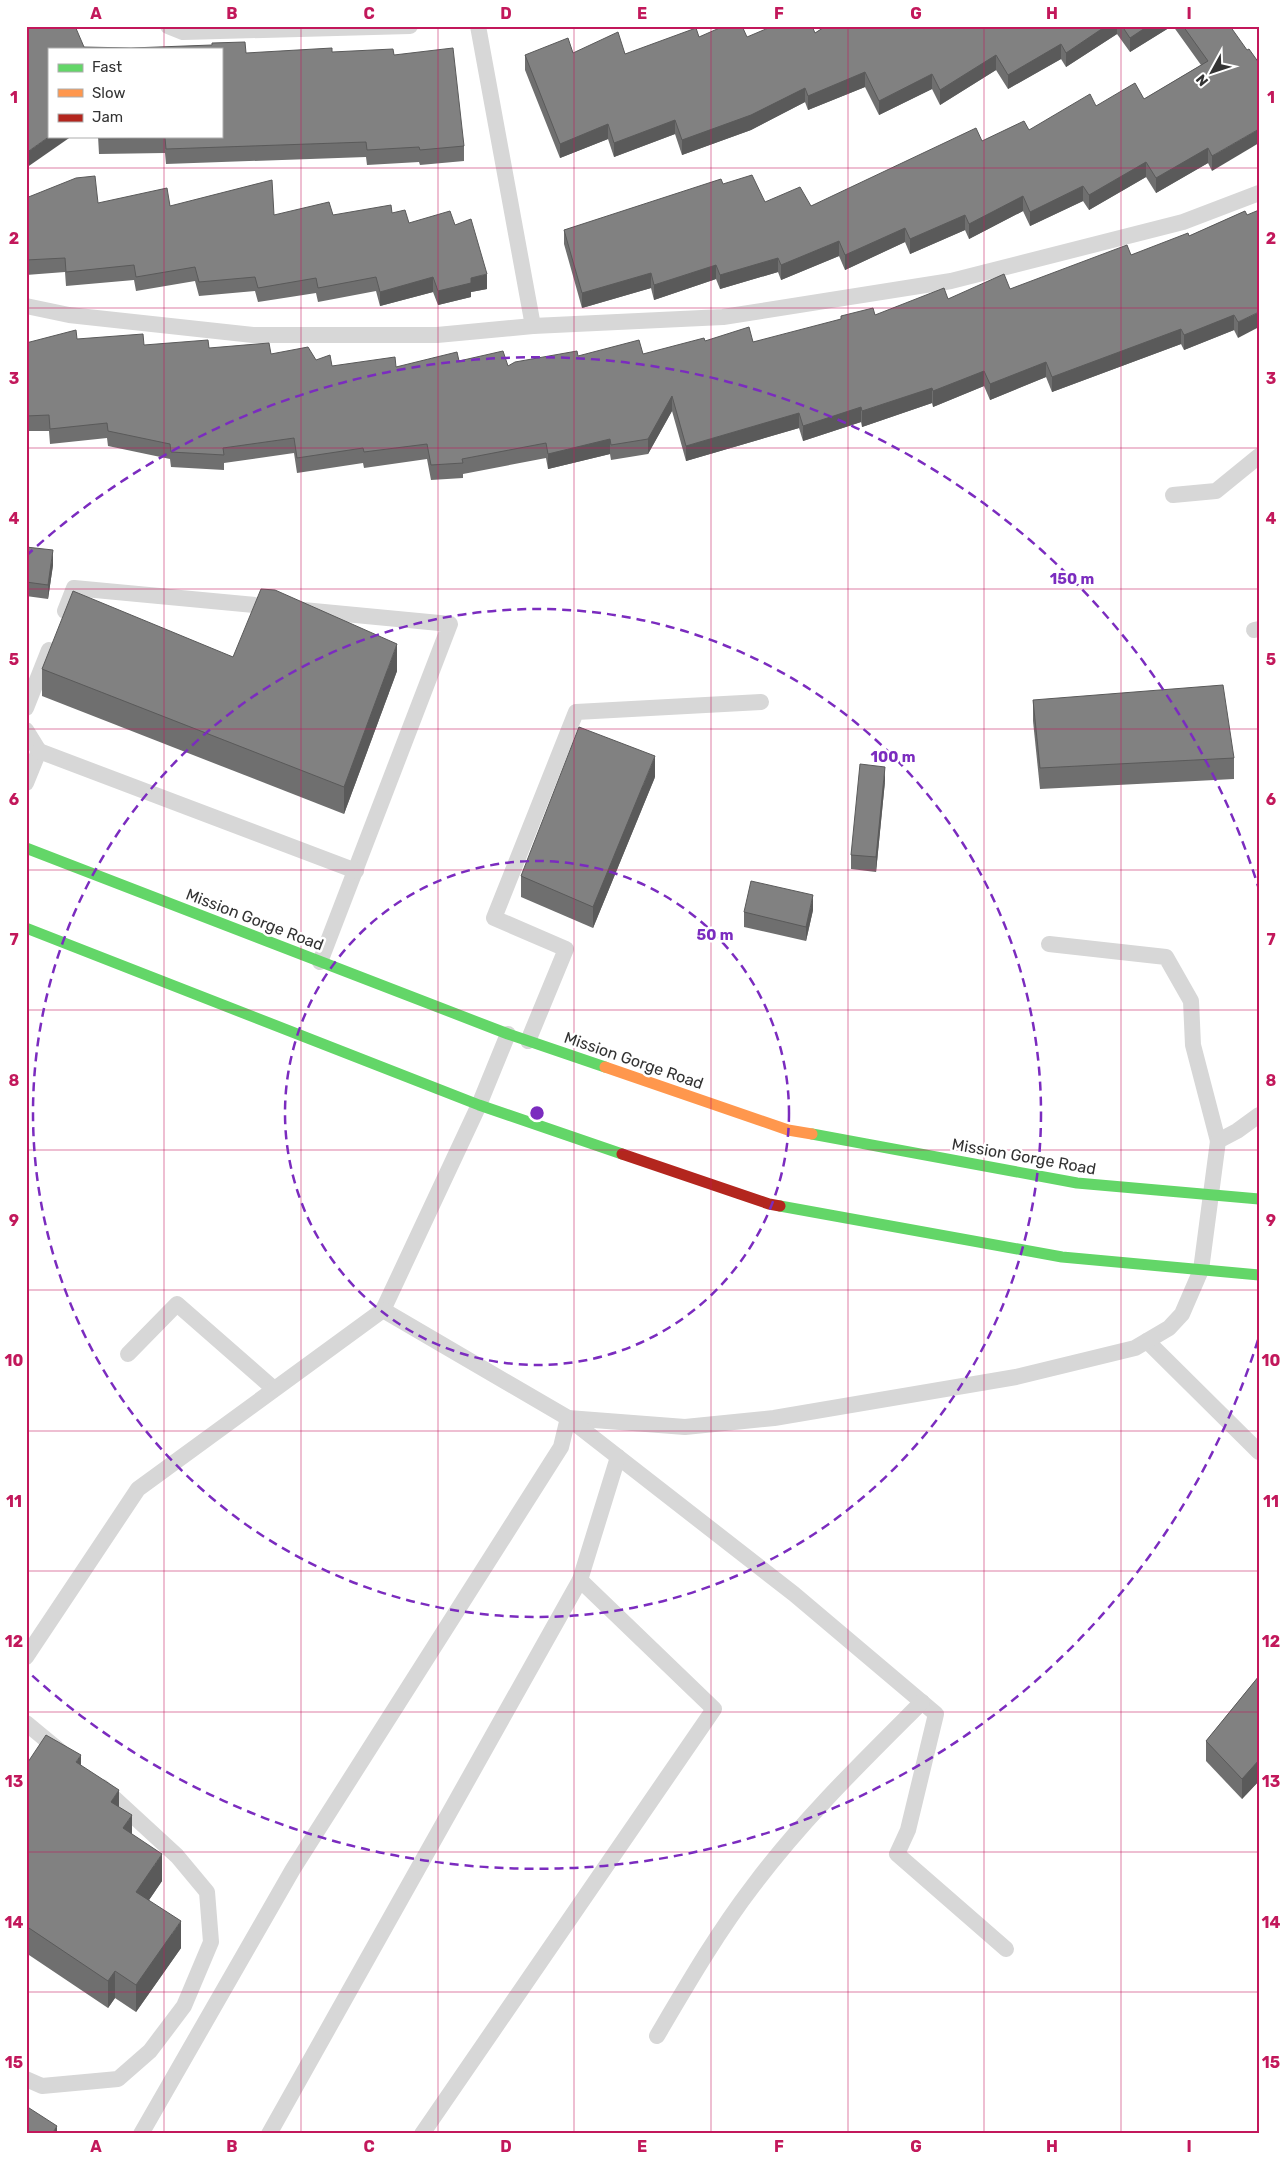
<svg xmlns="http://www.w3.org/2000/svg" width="1285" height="2160" font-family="Rubik,sans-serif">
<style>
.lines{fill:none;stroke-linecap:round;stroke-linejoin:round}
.lane{stroke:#d7d7d7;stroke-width:16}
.fast{stroke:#63d668;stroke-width:11}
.slow{stroke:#ff974d;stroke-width:11}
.jam{stroke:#b3261e;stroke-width:11}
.wall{fill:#6f6f6f}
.shaded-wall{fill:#5a5a5a}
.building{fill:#818181;stroke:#5a5a5a}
.grid{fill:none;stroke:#c2185b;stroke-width:1;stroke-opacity:0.55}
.ring{fill:none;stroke:#7b2cbf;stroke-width:2.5;stroke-dasharray:9 6}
.labels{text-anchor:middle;stroke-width:5;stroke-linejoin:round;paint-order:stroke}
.street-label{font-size:16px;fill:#333;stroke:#fff}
.centre{fill:#7b2cbf;stroke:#fff;stroke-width:2.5}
.ring-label{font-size:15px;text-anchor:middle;font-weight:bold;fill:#7b2cbf;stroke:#fff;stroke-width:5;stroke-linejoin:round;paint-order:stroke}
.neatline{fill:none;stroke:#c2185b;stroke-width:2}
.grid-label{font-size:16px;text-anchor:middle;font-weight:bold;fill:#c2185b}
</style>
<rect width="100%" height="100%" fill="#fff"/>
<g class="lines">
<g class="lane">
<path d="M168,26l15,6 227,-6"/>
<path d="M478,26l55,300"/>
<path d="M26,306l43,9 184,20h184l96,-9 190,-9 228,-36 232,-59 76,-29"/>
<path d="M1173,495l43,-4 43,-35"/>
<path d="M303,610l147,14 -130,338"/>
<path d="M65,611l9,-23 202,19"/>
<path d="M1254,630l5,-1"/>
<path d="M26,708l23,-58"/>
<path d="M26,730l13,21 -13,32"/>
<path d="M39,751l317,120"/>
<path d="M1049,944l117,13 25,44 2,44 25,96"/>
<path d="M528,1041l38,-92 -72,-31 82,-206 185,-10"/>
<path d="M1147,1341l112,111"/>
<path d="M128,1354l49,-50 97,85"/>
<path d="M568,1418l117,9 89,-9 242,-41 119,-29 34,-20 13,-14 19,-44 17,-129 19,-10 22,-16"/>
<path d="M568,1418l226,176 142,120 -28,116 -11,24 109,95"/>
<path d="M26,1657l112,-168 245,-179 96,-205 29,-71"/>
<path d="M26,1723l35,29"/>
<path d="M657,2036c30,-51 60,-103 96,-150 50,-67 110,-125 169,-184"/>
<path d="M26,2079l16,7 76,-7 32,-28 34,-45 27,-64 -4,-50 -30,-36 -75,-69"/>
<path d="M141,2134l152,-265 268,-422 7,-29 -185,-108"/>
<path d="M269,2134l311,-554 38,-123"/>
<path d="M422,2134l292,-425 -134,-129"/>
</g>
<g class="fast">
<path d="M26,848l482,186 97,33"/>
<path d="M26,928l453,177 143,49"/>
<path d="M812,1134l265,49 182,16"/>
<path d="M780,1206l282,51 197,18"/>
</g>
<path class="slow" d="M605,1067l183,63 24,4"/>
<path class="jam" d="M622,1154l147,50 11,2"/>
</g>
<g class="wall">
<path d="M826,26h346l-42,26 -13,-18 -51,33 -5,-8 -53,30 -12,-19 -56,35 -8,-16 -53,26 -14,-28 -57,23 -3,-8 -54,28 -69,25 -7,-21 -61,23 -6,-18 -48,19 -35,-88v-15l48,-2 52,1 74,-17h48l68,-4z"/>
<path d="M1173,26h57l-18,145 -4,-8 -52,30 -10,-16 -57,33 -6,-9 -53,25 -7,-15 -54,28 -4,-9 -55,24 -5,-12 -60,28 -6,-14 -58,24 -3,-8 -58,17 -4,-10 -62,21 -3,-12 -69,20 -18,-64v-14l159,-46 42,18 46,4 171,-65 47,-11 67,-24 48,-7 57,-34z"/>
<path d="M84,47l162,6 86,-1 62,3 70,91v15l-44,4 -1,-3 -52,3 -1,-8 -200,7 -1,-11 -66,1 -1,-18h123l-172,-87z"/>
<path d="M26,198l72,5 72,3 104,9h59l59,-2 17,10 46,2 32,64 -16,3v5l-33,8 -5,-13 -53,14 -4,-15 -58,11 -2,-9 -58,9 -3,-11 -56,5 -4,-15 -59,10 -2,-11 -68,6 -1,-14 -39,3z"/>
<path d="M1245,211l-7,127 -4,-8 -50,20 -3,-6 -129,48 -6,-15 -56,23 -6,-14 -51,21 -1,-4 -70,24 -1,-5 -58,19 -4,-13 -113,33 -14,-50 -24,43 -37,6 -1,-6 -62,15 -2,-11 -83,16v4l-32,2 -4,-21 -63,9 -1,-5 -66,10 -3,-20 -70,10v7l-53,-3 -1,-8 -62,-13 -1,-8 -57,6 -1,-13h-23v-88l51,-4 67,6 65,3 62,6 45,6 16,6 64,1 63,-6 49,5 70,-10 65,-2 62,-13 48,1 195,-43 62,-10 121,-34 58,-19z"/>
<path d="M26,547l27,18 -5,34 -22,-3z"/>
<path d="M233,657l164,14 -53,143 -302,-118v-27z"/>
<path d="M1033,700l201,58v21l-194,10 -7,-68z"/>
<path d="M655,777l-62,151 -72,-31v-21z"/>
<path d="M885,781l-9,91 -25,-3v-14z"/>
<path d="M813,910l-7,31 -62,-14v-15z"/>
<path d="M1259,1676v105l-17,18 -36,-38v-20z"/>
<path d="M26,1765h55l38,42 13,27 30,47 -13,19 32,48 -45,64 -21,-14 -7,10 -82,-55z"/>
</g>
<g class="shaded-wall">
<path d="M1106,26h11v8l-51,33v-14z"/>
<path d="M1148,26h24l-42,26v-14z"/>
<path d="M1061,44v15l-53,30v-14z"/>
<path d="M996,55v15l-56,35v-15z"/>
<path d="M865,72v15l-57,23v-14z"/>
<path d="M932,74v15l-53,26v-14z"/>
<path d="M805,88v14l-54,28 -69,25v-15z"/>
<path d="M675,120v14l-61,23v-14z"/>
<path d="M608,124v15l-48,19v-14z"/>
<path d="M1259,129v14l-47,28v-15z"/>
<path d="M50,136h22l-46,32v-15z"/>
<path d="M1208,148v15l-52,30v-15z"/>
<path d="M1146,162v15l-57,33v-15z"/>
<path d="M1083,186v15l-53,25v-14z"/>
<path d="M1023,196v15l-54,28v-15z"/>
<path d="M965,215v15l-55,24v-15z"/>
<path d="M905,228v14l-60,28v-15z"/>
<path d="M839,241v15l-58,24v-15z"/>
<path d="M778,258v14l-58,17v-14z"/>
<path d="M716,265v14l-62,21v-15z"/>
<path d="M651,273v15l-69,20v-15z"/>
<path d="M487,274v15l-16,3v5l-33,8v-14l33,-13z"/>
<path d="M433,277v15l-53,14v-14z"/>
<path d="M1259,312v15l-21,11v-16z"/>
<path d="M1234,315v15l-50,20v-15z"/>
<path d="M1181,329v15l-129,48v-15z"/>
<path d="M1046,362v15l-56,23v-16z"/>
<path d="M984,371v15l-51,21v-16z"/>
<path d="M932,388v15l-70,24v-16z"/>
<path d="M672,396v15l-24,43v-15z"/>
<path d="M861,407v15l-58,19v-15z"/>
<path d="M799,413v15l-113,33v-15z"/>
<path d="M610,439v15l-62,15v-15z"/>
<path d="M53,550v15l-5,34v-14z"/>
<path d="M397,644v27l-53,143v-27z"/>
<path d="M655,756v21l-62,151v-21z"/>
<path d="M885,767v14l-9,91v-15z"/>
<path d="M813,895v15l-7,31v-14z"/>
<path d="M81,1755v27l-5,-20z"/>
<path d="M1259,1760v21l-17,18v-20z"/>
<path d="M119,1790v27l-8,-15z"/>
<path d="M132,1815v27l-9,-14z"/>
<path d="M162,1854v27l-26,38v-27z"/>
<path d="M181,1921v27l-45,64v-27z"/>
<path d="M115,1971v27l-7,10v-27z"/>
<path d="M57,2126v8h-5z"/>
</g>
<g class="building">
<path d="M26,26h49l9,21 47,1 81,-3v-2l33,-1 1,11 86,-5v4l61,-3 1,6 59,-7 11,98 -44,4 -1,-3 -52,3 -1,-8 -200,7 -1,-11 -66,1v-3h122v-87h-172v87h1l-24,17z"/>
<path d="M724,26h18l5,11 26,-11h39l3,7 11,-7h280l-40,27 -5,-9 -53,31 -12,-20 -56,35 -8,-16 -53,27 -14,-29 -57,24 -3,-8 -54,27 -69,25 -7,-20 -61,23 -6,-19 -48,20 -35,-89 43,-17 5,15 45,-21 7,22 71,-26 3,9z"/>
<path d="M1122,26h26l-18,12z"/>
<path d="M1183,26h47l17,24 2,-1 10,14v66l-47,27 -4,-8 -52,30 -10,-16 -57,33 -6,-9 -53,26 -7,-16 -54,28 -4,-9 -55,24 -5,-11 -60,27 -6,-14 -58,24 -3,-7 -58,17 -4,-10 -62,20 -3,-12 -69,20 -18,-63 157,-51 2,5 29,-9 13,27 35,-15 11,19 165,-78 6,13 42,-20 5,9 61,-36 6,12 39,-23 9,16 64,-38z"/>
<path d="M95,176l3,27 69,-15 3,18 102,-26 2,35 55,-13 4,13 58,-10 1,8 13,-3 4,13 41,-12 5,14 16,-6 16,55 -16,4v5l-33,8 -5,-14 -53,15 -4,-15 -58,11 -2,-10 -58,10 -3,-11 -56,5 -4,-15 -59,10 -2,-12 -68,7 -1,-14 -39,2v-62l50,-20z"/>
<path d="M1259,210v102l-21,10 -4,-7 -50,20 -3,-6 -129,48 -6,-15 -56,22 -6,-13 -51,20 -1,-3 -70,23 -1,-4 -58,19 -4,-13 -113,33 -14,-50 -24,43 -37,6 -1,-6 -62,15 -2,-11 -84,16 1,4 -32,2 -4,-21 -63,8 -1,-4 -66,10 -3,-20 -71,10 1,7 -53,-3 -1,-8 -62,-13 -1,-8 -57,6 -1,-14 -23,1v-73l50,-13 1,9 66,-5 1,11 64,-5 1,8 60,-5 2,11 37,-7 8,13 14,-5 2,11 63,-9 1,10 61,-15 2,9 44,-10 5,15 7,-4 62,-11 1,5 61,-16 4,14 61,-16 1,3 44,-14 4,15 88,-23v-3l32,-8 2,7 69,-27 4,11 56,-25 6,15 117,-44 4,10 57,-22 1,3 56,-25 2,4z"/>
<path d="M26,547l27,3 -5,35 -22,-3z"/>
<path d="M261,589l14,1 122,54 -53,143 -302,-118 31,-78 160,66z"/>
<path d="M1223,685l11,73 -194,10 -7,-68z"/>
<path d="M579,727l76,29 -62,151 -72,-31z"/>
<path d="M860,764l25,3 -9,90 -25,-2z"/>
<path d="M751,881l62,14 -7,32 -62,-15z"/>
<path d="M1259,1676v84l-17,19 -36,-38z"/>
<path d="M46,1735l35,20 -5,7 43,28 -8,12 21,13 -9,13 39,26 -26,38 45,29 -45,64 -21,-14 -7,10 -82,-55v-161z"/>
<path d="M26,2106l31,20 -5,8h-26z"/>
</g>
<path class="grid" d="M164,26v23M301,26v2108M438,26v2108M574,26v2108M711,26v2108M848,26v2108M984,26v2108M1121,26v2108M164,136v1998M26,168h1233M26,308h1233M26,448h1233M26,589h1233M26,729h1233M26,870h1233M26,1010h1233M26,1150h1233M26,1290h1233M26,1431h1233M26,1571h1233M26,1712h1233M26,1852h1233M26,1992h1233"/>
<g class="ring">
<circle cx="537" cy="1113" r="252"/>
<circle cx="537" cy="1113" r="504"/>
<path d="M1258 1340A756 756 0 0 1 26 1670M26 556A756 756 0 0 1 1258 886"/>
</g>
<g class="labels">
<g class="street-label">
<text transform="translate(255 919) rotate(21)" y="6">Mission Gorge Road</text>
<text transform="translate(634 1060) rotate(19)" y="6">Mission Gorge Road</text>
<text transform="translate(1024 1156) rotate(10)" y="6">Mission Gorge Road</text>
</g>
</g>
<circle cx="537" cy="1113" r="8" class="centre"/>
<g class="ring-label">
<text x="1072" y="584">150 m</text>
<text x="893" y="762">100 m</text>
<text x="715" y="940">50 m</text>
</g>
<rect width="1285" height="2160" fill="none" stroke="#ffffff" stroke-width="55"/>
<rect x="48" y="48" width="175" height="90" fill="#ffffff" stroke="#adadad"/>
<rect x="58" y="64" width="25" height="8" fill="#63d668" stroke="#adadad"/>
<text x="92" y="72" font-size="15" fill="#333333">Fast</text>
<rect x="58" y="89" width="25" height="8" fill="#ff974d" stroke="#adadad"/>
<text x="92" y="98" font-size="15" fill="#333333">Slow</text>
<rect x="58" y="114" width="25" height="8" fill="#b3261e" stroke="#adadad"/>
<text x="92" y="122" font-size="15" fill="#333333">Jam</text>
<g transform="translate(1212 72) rotate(230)" stroke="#ffffff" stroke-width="4" paint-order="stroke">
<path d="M0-4L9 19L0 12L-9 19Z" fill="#333333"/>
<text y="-8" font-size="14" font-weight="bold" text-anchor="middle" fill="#333333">N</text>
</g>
<rect x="28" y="28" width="1230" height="2104" class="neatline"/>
<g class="grid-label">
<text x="96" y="19">A</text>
<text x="232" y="19">B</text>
<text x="369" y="19">C</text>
<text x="506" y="19">D</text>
<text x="642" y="19">E</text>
<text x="779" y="19">F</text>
<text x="916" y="19">G</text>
<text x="1052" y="19">H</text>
<text x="1189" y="19">I</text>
<text x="14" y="103">1</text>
<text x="1271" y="103">1</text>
<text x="14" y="244">2</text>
<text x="1271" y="244">2</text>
<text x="14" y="384">3</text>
<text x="1271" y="384">3</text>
<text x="14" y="524">4</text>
<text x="1271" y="524">4</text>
<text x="14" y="665">5</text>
<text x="1271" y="665">5</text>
<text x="14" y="805">6</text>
<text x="1271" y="805">6</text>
<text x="14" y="945">7</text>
<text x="1271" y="945">7</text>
<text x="14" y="1086">8</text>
<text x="1271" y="1086">8</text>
<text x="14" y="1226">9</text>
<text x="1271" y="1226">9</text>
<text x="14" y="1366">10</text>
<text x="1271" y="1366">10</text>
<text x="14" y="1507">11</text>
<text x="1271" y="1507">11</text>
<text x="14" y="1647">12</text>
<text x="1271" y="1647">12</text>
<text x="14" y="1787">13</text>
<text x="1271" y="1787">13</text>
<text x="14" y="1928">14</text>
<text x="1271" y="1928">14</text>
<text x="14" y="2068">15</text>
<text x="1271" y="2068">15</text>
<text x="96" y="2152">A</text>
<text x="232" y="2152">B</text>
<text x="369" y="2152">C</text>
<text x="506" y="2152">D</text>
<text x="642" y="2152">E</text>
<text x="779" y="2152">F</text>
<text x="916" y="2152">G</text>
<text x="1052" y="2152">H</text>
<text x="1189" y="2152">I</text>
</g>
</svg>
